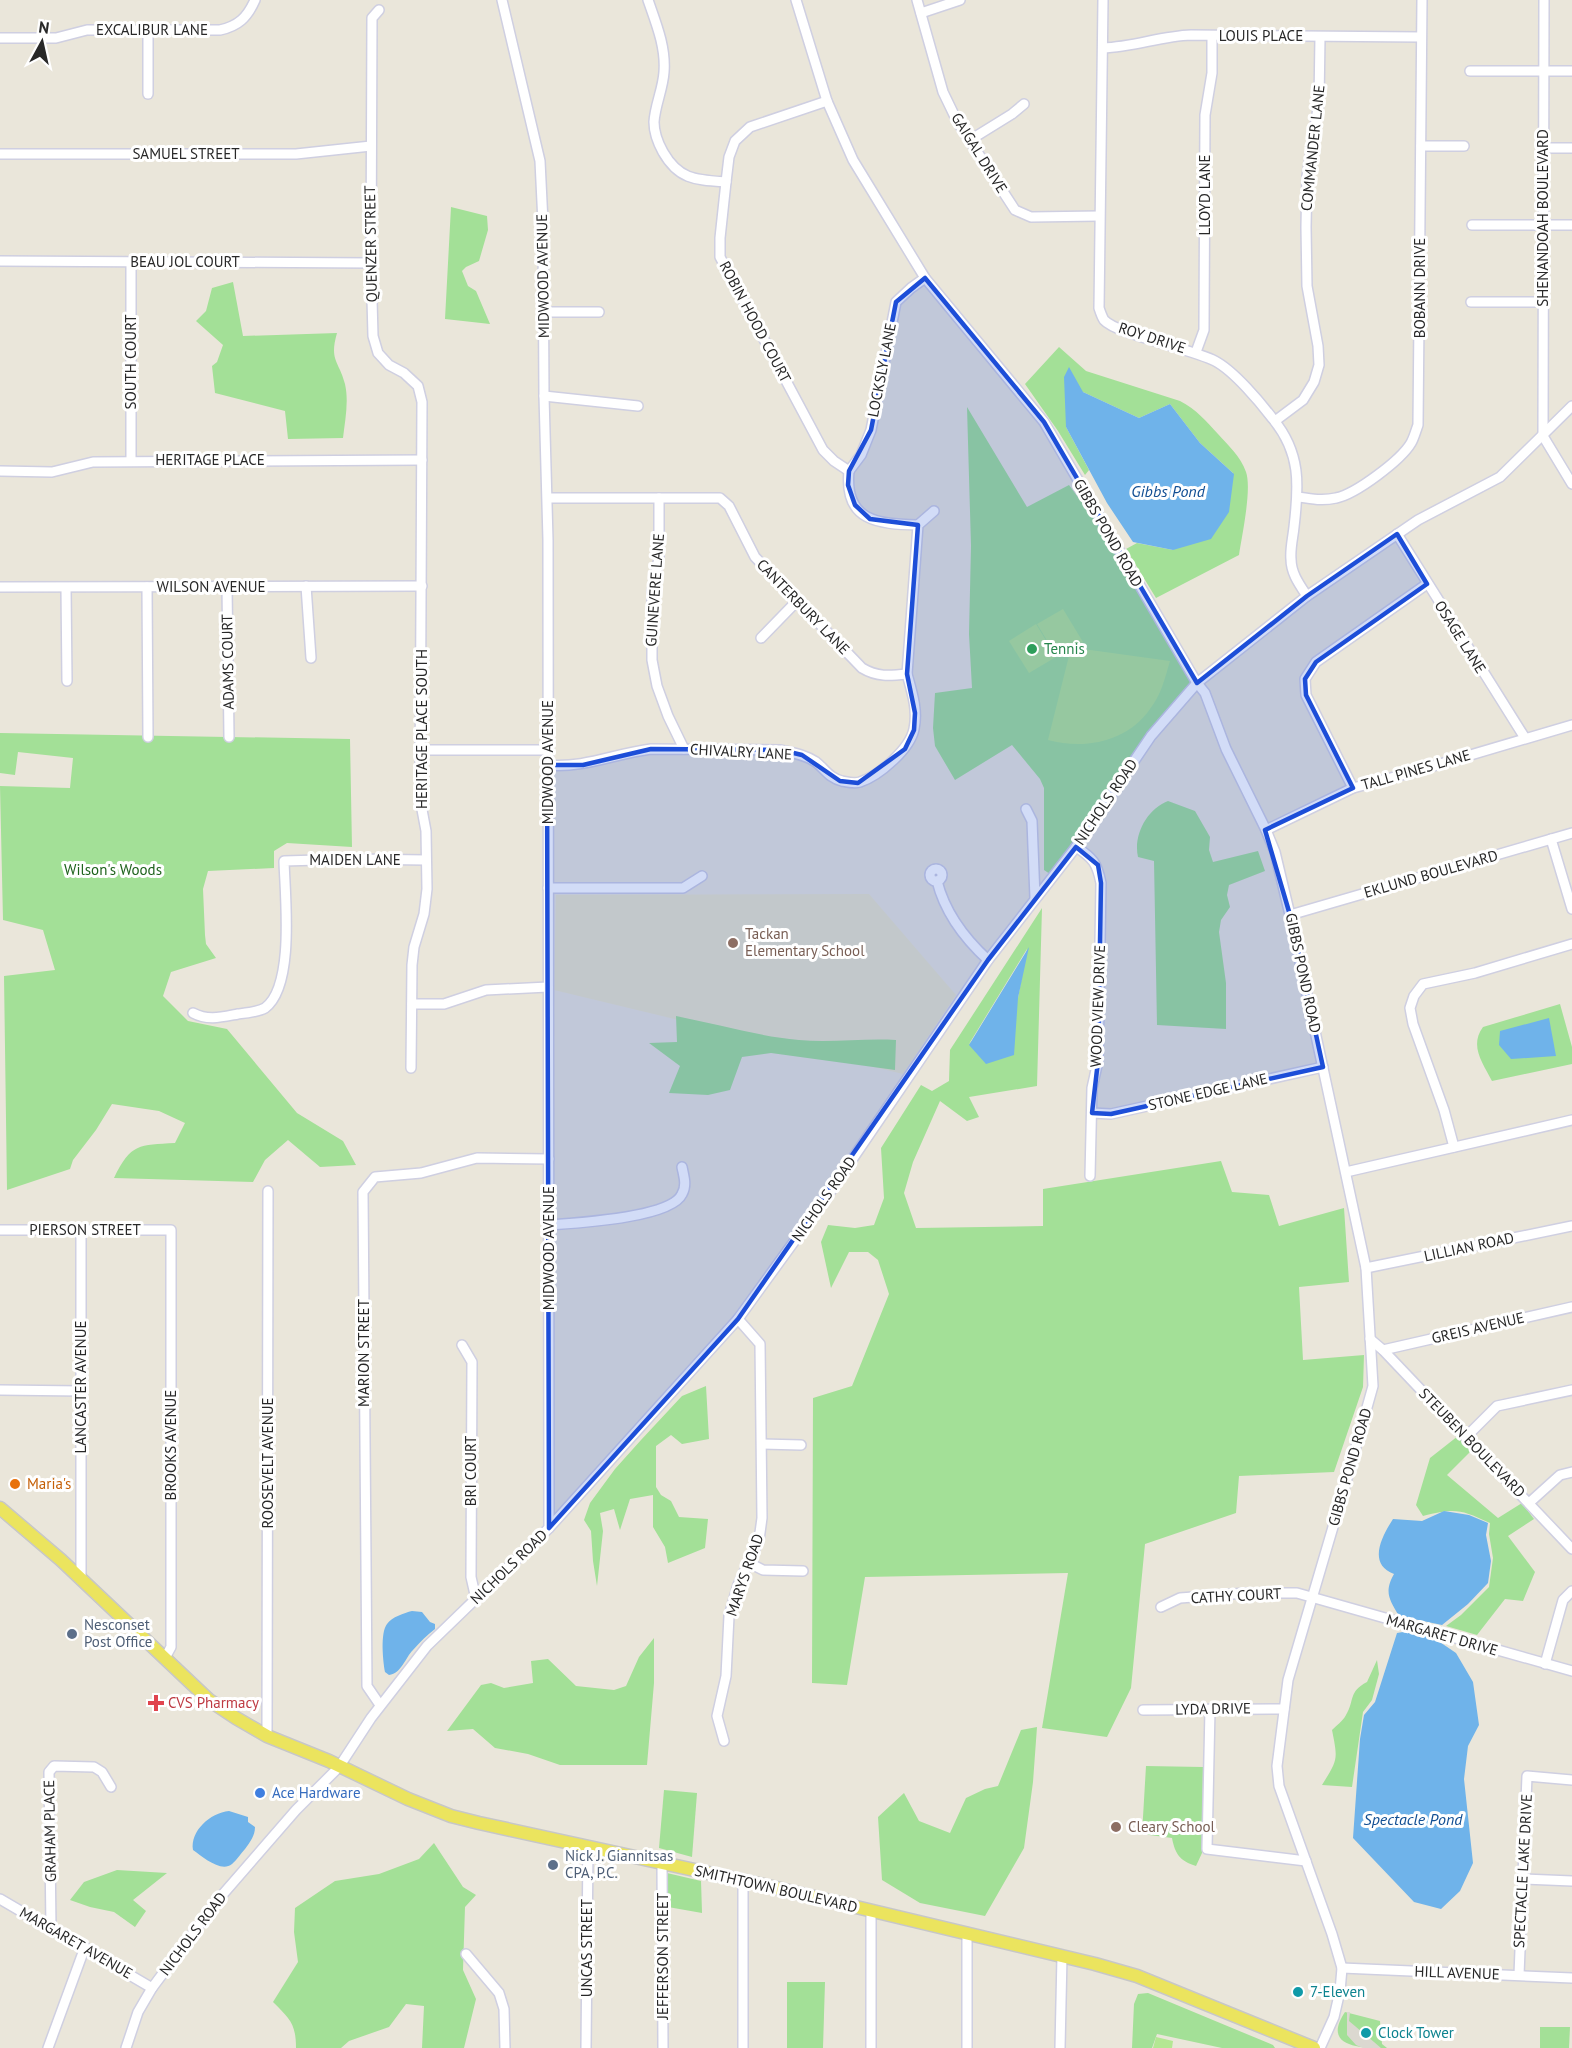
<svg xmlns="http://www.w3.org/2000/svg" width="1572" height="2048" font-family="'PT Sans',sans-serif">
<style>
.education{fill:#ece7c9}
.green{fill:#a3e097;fill-rule:evenodd}
.pitch{fill:#b4e793}
.plaza{fill:#dbd8d0}
.water{fill:#6fb3ea}
.lines{fill:none;stroke-linecap:round;stroke-linejoin:round}
.minor-casing{stroke:#cfcfe1;stroke-width:12}
.major-casing{stroke:#c7c7c7;stroke-width:15}
.minor{stroke:#fff;stroke-width:9}
.major{stroke:#ebe45e;stroke-width:12}
.marked{fill:#1d4ed8;fill-opacity:0.2;stroke:#1d4ed8;stroke-width:4.5;stroke-linejoin:round}
.leisure-dot{fill:#2e9e5b;stroke:#fff;stroke-width:2}
.education-dot{fill:#8d6e63;stroke:#fff;stroke-width:2}
.food-dot{fill:#e8710a;stroke:#fff;stroke-width:2}
.service-dot{fill:#5c6f8a;stroke:#fff;stroke-width:2}
.health-dot{fill:#e0444e;stroke:#fff;stroke-width:2}
.shop-dot{fill:#3f7fe0;stroke:#fff;stroke-width:2}
.culture-dot{fill:#0f9aa8;stroke:#fff;stroke-width:2}
.labels{text-anchor:middle;stroke-width:6;stroke-linejoin:round;paint-order:stroke}
.street-label{font-size:15px;fill:#282828;stroke:#fff}
.leisure-label{font-size:15px;fill:#27864d;stroke:#fff;text-anchor:start}
.park-label{font-size:15px;fill:#1d621b;stroke:#fff}
.education-label{font-size:15px;fill:#785e54;stroke:#fff;text-anchor:start}
.food-label{font-size:15px;fill:#c56008;stroke:#fff;text-anchor:start}
.service-label{font-size:15px;fill:#4e5e75;stroke:#fff;text-anchor:start}
.health-label{font-size:15px;fill:#be3a42;stroke:#fff;text-anchor:start}
.shop-label{font-size:15px;fill:#366cbe;stroke:#fff;text-anchor:start}
.culture-label{font-size:15px;fill:#0d838f;stroke:#fff;text-anchor:start}
.water-label{font-size:16px;font-style:italic;fill:#114e93;stroke:#fff}
</style>
<rect width="100%" height="100%" fill="#eae6da"/>
<path class="education" d="M869,894l87,101 -53,79 -349,-84 2,-95z"/>
<g class="green">
<path d="M451,207l36,9 1,14 -9,31 -13,6 -4,4 6,15 8,5 14,33 -45,-5z"/>
<path d="M233,282l10,54 94,-3c-8,28 2,28 8,51 4,18 0,36 -2,54l-55,1 -3,-28 -70,-18 -3,-27 5,-4 6,-17 -27,-24 10,-10 6,-23z"/>
<path d="M1059,347l27,24 94,30c16,8 26,20 38,33 10,11 23,23 28,38 6,17 -4,63 -7,83l-83,43 -30,-49 11,-6 36,7 60,-77 -33,-30 -30,-39 -31,14 -56,-26 -17,35 23,43 -4,5 -27,-44 -33,-47z"/>
<path d="M967,407l60,100 42,-22 11,15 6,-3 111,186 -46,53 -98,140 -9,-6v-82l-4,-9 -28,-34 -57,35 -20,-34 -2,-18 2,-35 37,-5 -3,-54 2,-88z"/>
<path d="M0,733l350,6 2,108 -65,-4 -13,8v17l-66,3 -5,18 2,46 1,9 10,14 -45,14 -8,24 25,25 39,8 70,84 46,28 13,24 -36,2 -32,-27 -23,20 -12,22 -139,-4c17,-35 25,-33 61,-35l10,-20 -26,-12 -47,-7 -16,26 -23,30 -3,9 -63,21 -3,-214 51,-6 -12,-40 -40,-10 -3,-134 70,2 3,-30 -55,-6 -3,23 -15,-2z"/>
<path d="M1168,801l27,10 15,26 -1,13 4,12 45,-11 7,20 -36,14 -2,10 3,12 -9,13 -2,12 7,51v46l-69,-4 -3,-164 -16,-4c-5,-22 9,-48 30,-56z"/>
<path d="M1042,908l-5,178 -68,11 10,20 -12,4 -27,-20 -27,61 -9,31 12,35 127,-2v-37l178,-28 11,31 37,3 10,31 65,-18 5,74 -50,5 4,73 61,-5 -1,32 -29,85 -95,4 -3,37 -91,31 -14,144 -24,49 -65,-9 26,-155 -203,4 -18,108 -35,-2 1,-285 39,-12 37,-92 -11,-34 -10,-8h-19l-18,36 -10,-46 7,-17 27,3 19,-3 10,-27 -3,-50 40,-63 11,6 17,-10 1,-31zM1027,949l-9,49 -49,46z"/>
<path d="M1560,1004l12,43v17l-80,17c-9,-18 -23,-35 -9,-54z"/>
<path d="M676,1016c41,8 81,20 123,24 32,3 65,-2 97,0l-1,30 -124,-17 -29,4 -12,33 -22,5 -39,-2 11,-27 -31,-23 28,-1z"/>
<path d="M706,1386l3,53 -27,5 -11,-9 -15,11v41l5,8 10,6 8,16 29,2 -3,29 -37,15 -3,-16 -12,-20v-32l-23,4 -10,31 -6,-21 -14,4 3,18 -6,55 -4,-25 -2,-30 -7,-11 6,-17 25,-34 26,-29 41,-44z"/>
<path d="M1458,1436l13,15 -24,24 51,43 24,-15 12,16 -26,17 27,36 -12,29 -18,-2 -28,36 -31,-9 15,-11 28,-28 4,-29 -4,-24 1,-11c-30,-14 -35,-15 -67,-7l-7,-11 14,-47z"/>
<path d="M654,1638v45l-7,82h-87l-32,-11 -33,-6 -22,-19 -26,2 34,-46 10,-2 13,5 29,-5 -2,-22 17,-2 28,27 38,4 12,-4 13,-29z"/>
<path d="M1377,1660l2,14 -7,26 -9,12 -11,75 -30,-2c16,-26 16,-25 10,-55 4,-4 11,-9 14,-15 9,-15 2,-23 21,-33z"/>
<path d="M1037,1727l-4,55 -9,66 -39,68 -65,-13 -38,-23 -4,-63 26,-24 15,28 31,12 16,-35 19,-9 13,-3 23,-56z"/>
<path d="M1146,1766l57,1 -1,86 -6,13c-16,-5 -21,-12 -24,-28l-30,-4z"/>
<path d="M664,1790l33,3 -5,64 -33,-9z"/>
<path d="M434,1843l29,44 13,8 -11,12 -2,63 13,29 -12,49h-42l2,-42 -18,-2 -17,23 -40,14 -8,7h-45c0,-24 -6,-29 -23,-46l25,-40 -4,-30 1,-24 40,-27 44,-7 40,-15z"/>
<path d="M117,1870l50,3 -34,27 13,11 -11,16 -21,-15 -24,-5 -20,-7 14,-18z"/>
<path d="M667,1873l34,8 1,32 -34,-6z"/>
<path d="M787,1982h38l-2,66h-36z"/>
<path d="M1148,1993l125,52 2,3h-53l-65,-14 -5,14h-20l2,-44 4,-10z"/>
<path d="M1345,2012l35,9 2,23 5,4c-25,0 -66,0 -42,-36z"/>
<path d="M1540,2027h30l-1,21h-29z"/>
</g>
<g class="pitch">
<path d="M1063,609l20,33 -26,15 -20,-33z"/>
<path d="M1036,624l20,33 -27,16 -20,-32z"/>
<path d="M1076,648l94,13c-5,17 -9,34 -20,48 -23,33 -65,41 -102,31l22,-88z"/>
<path d="M1156,2037l17,4 -1,7h-19z"/>
</g>
<path class="plaza" d="M1347,2012h3l-1,9 13,11 3,-3 4,4 -2,3 14,12h-18l-7,-3 -9,-10z"/>
<g class="water">
<path d="M1069,367l14,25 56,26 31,-14 30,39 34,31 -5,38 -18,27 -38,11 -40,-8 -26,-39 -41,-76 -2,-50z"/>
<path d="M1029,947l-11,51 -4,57 -28,9 -17,-19z"/>
<path d="M1549,1018l7,38 -45,3 -12,-14 1,-14z"/>
<path d="M1444,1511l25,4 19,8 -2,12 5,26 -3,22 -20,21 -26,21 -43,-9c-10,-17 -15,-24 -5,-42 -27,-10 -12,-38 -1,-55l29,2z"/>
<path d="M412,1611l10,1 8,10 5,2v5c-8,6 -15,13 -22,21 -8,8 -11,23 -24,25l-4,-3c-2,-11 -5,-39 2,-48 5,-7 17,-11 25,-13z"/>
<path d="M1409,1631l19,3 28,19 17,29 6,43 -11,21 -4,33 9,84 -13,28 -19,18 -27,-7 -61,-64 7,-99 4,-24 11,-13 22,-69z"/>
<path d="M229,1811l19,6v5l7,5c0,9 -5,15 -10,22 -4,4 -8,11 -13,15 -11,9 -29,-7 -39,-14 -3,-19 17,-37 36,-39z"/>
</g>
<g class="lines">
<g class="minor-casing">
<g id="minor">
<path d="M502,0l38,161 3,62 1,173 4,144 1,988"/>
<path d="M648,0c8,23 18,47 16,72 -1,17 -9,33 -10,50 0,11 4,21 9,30 16,28 33,28 63,30"/>
<path d="M796,0l31,101 26,59 72,118 119,144 153,261 8,10 21,56 40,81 9,22 15,63 76,353 7,118 -30,107 -55,187 -11,86 2,20 53,148 10,34 -2,23 -6,26 -14,31"/>
<path d="M917,0l26,92 14,29 58,89 16,7 68,-1"/>
<path d="M1103,0l-4,308c1,3 3,9 5,12 12,14 88,29 111,41 19,10 45,41 58,58 28,34 26,66 21,108 -1,10 -4,22 -3,32 0,14 8,25 16,37"/>
<path d="M1544,0l-1,436 29,48"/>
<path d="M379,10l-7,8 -1,245 2,73 5,17 11,12 15,8 14,13 4,16 -2,397 6,32 1,58 -3,25 -10,33 -2,18 -1,103"/>
<path d="M921,13l39,-13"/>
<path d="M148,30v64"/>
<path d="M0,38h56l31,-8h133c18,-4 27,-12 35,-30"/>
<path d="M1103,48c31,-1 58,-12 88,-13l230,2"/>
<path d="M1470,71h102"/>
<path d="M827,101l-77,26 -15,14 -6,16 -3,25 -6,56v19l103,193 11,11 15,10"/>
<path d="M970,140l42,-26 12,-10"/>
<path d="M1421,146h43"/>
<path d="M1543,148h29"/>
<path d="M0,154h296l75,-8"/>
<path d="M1472,225h100"/>
<path d="M0,261l371,2"/>
<path d="M131,262v199"/>
<path d="M1471,302h71"/>
<path d="M544,312h55"/>
<path d="M1196,352l8,-22 1,-215 7,-42v-37"/>
<path d="M544,396l94,10"/>
<path d="M1275,421l28,-21 11,-18 5,-17 -1,-19 -11,-60 -1,-59 1,-51 12,-74 1,-65"/>
<path d="M0,471l52,1 41,-10 329,-2"/>
<path d="M849,471l12,-16 10,-25 25,-128 15,-14 14,-10"/>
<path d="M849,471c-5,50 28,53 69,54"/>
<path d="M1298,497c13,2 25,4 38,1 20,-4 65,-38 75,-55 3,-5 5,-13 7,-18l4,-425"/>
<path d="M548,498h172l9,8 26,51 107,111c15,9 27,8 45,6"/>
<path d="M659,498v60l-7,34v68l5,26 11,30 16,33"/>
<path d="M1397,534l128,204"/>
<path d="M306,586l5,72"/>
<path d="M0,587l422,-1"/>
<path d="M147,587l1,150"/>
<path d="M227,587l2,150"/>
<path d="M66,588l1,93"/>
<path d="M761,638l36,-37"/>
<path d="M421,750h126"/>
<path d="M547,765c39,3 66,-11 104,-16l130,1c13,3 25,5 35,12 9,7 13,16 26,19 5,1 13,3 18,1 19,-6 50,-33 54,-53 4,-19 -2,-37 -7,-55l11,-149 16,-14"/>
<path d="M1353,788l-47,-93 -1,-16 11,-17 111,-78"/>
<path d="M1026,809l6,12 3,77"/>
<path d="M1266,830l87,-42 60,-16 159,-47"/>
<path d="M1551,839l21,70"/>
<path d="M1076,847c17,11 21,16 25,36l-3,178 -6,27 -2,88"/>
<circle cx="936" cy="875" r="6"/>
<path d="M937,881c8,32 27,57 51,79"/>
<path d="M548,888h135l19,-12"/>
<path d="M1290,915l282,-82"/>
<path d="M412,1004h32l42,-14 62,-3"/>
<path d="M193,1013c15,8 29,4 45,1 8,-1 20,-2 27,-6 30,-22 20,-112 19,-147l69,-2 73,1"/>
<path d="M1092,1113l19,1 212,-47"/>
<path d="M1454,1147l-10,-37 -31,-86 -3,-16 4,-12 9,-12 52,-11 97,-29"/>
<path d="M1346,1172l226,-52"/>
<path d="M549,1225c26,-2 122,-7 133,-31 5,-9 2,-17 0,-27"/>
<path d="M0,1230h171v417l-6,11"/>
<path d="M1366,1268l206,-42"/>
<path d="M1370,1339l13,11 189,199"/>
<path d="M462,1345l10,17 -1,215 5,22"/>
<path d="M1383,1350l189,-43"/>
<path d="M0,1390l81,1"/>
<path d="M1466,1437l31,-31 75,-16"/>
<path d="M762,1444l39,1"/>
<path d="M1529,1503l31,-28 12,-3"/>
<path d="M749,1563l14,7 40,1"/>
<path d="M81,1580v-350"/>
<path d="M1161,1607l19,-9 66,-5h51l275,78"/>
<path d="M1545,1664l18,-64 9,-9"/>
<path d="M380,1705l-13,-19 -4,-494 12,-15 46,-4 56,-15 72,1"/>
<path d="M1210,1709l-3,140 99,12"/>
<path d="M1143,1710l141,-1"/>
<path d="M267,1736l1,-545"/>
<path d="M724,1741l-7,-25 9,-40 3,-60 9,-31 21,-45 3,-22 -2,-174 -22,-25"/>
<path d="M662,1863l1,185"/>
<path d="M1523,1879l49,2"/>
<path d="M743,1881v167"/>
<path d="M0,1899l152,89"/>
<path d="M871,1911v137"/>
<path d="M51,1928l-2,-156 5,-6 40,1 8,5 9,15"/>
<path d="M466,1954l33,39 5,16 1,39"/>
<path d="M1342,1968l230,10"/>
<path d="M1519,1975l8,-199 45,4"/>
<path d="M48,2048l37,-101"/>
<path d="M126,2048l12,-36 14,-24 65,-87 79,-91 43,-43 32,-49 56,-72 122,-118 189,-209 92,-127 158,-232 88,-113 75,-111 46,-53 110,-87 111,-76 82,-43 72,-71"/>
<path d="M586,2048l2,-200"/>
<path d="M967,2048v-114"/>
<path d="M1060,2048l2,-92"/>
</g>
</g>
<g class="major-casing">
<path id="major" d="M0,1508l61,52 148,140 27,18 31,18 62,25 79,38 43,17 28,7 289,63 327,78 42,12 177,72"/>
</g>
<use href="#minor" class="minor"/>
<use href="#major" class="major"/>
</g>
<path class="marked" d="M925,278l119,144 153,261 110,-87 90,-62 30,50 -111,78 -11,17 1,16 47,93 -88,42 25,85 33,152 -212,47 -19,-1 6,-52 3,-178 -3,-18 -22,-18 -88,113 -250,359 -189,209 -2,-763h36l68,-16 130,1 21,5 38,26 18,2 47,-34 9,-19 1,-17 -8,-39 11,-149 -48,-6 -15,-14 -7,-20 1,-14 22,-41 25,-128z"/>
<circle class="leisure-dot" cx="1032" cy="649" r="6"/>
<g class="education-dot">
<circle cx="733" cy="943" r="6"/>
<circle cx="1116" cy="1827" r="6"/>
</g>
<circle class="food-dot" cx="15" cy="1484" r="6"/>
<g class="service-dot">
<circle cx="72" cy="1634" r="6"/>
<circle cx="553" cy="1865" r="6"/>
</g>
<path class="health-dot" d="M153 1694h6v6h6v6h-6v6h-6v-6h-6v-6h6z"/>
<circle class="shop-dot" cx="260" cy="1793" r="6"/>
<g class="culture-dot">
<circle cx="1298" cy="1992" r="6"/>
<circle cx="1366" cy="2033" r="6"/>
</g>
<g class="labels">
<g class="street-label">
<text x="152" y="35">EXCALIBUR LANE</text>
<text x="1261" y="41">LOUIS PLACE</text>
<text transform="translate(1313 148) rotate(-84)" y="5">COMMANDER LANE</text>
<text transform="translate(979 153) rotate(58)" y="5">GAIGAL DRIVE</text>
<text x="186" y="159">SAMUEL STREET</text>
<text transform="translate(1205 195) rotate(-90)" y="5">LLOYD LANE</text>
<text transform="translate(1543 218) rotate(-90)" y="5">SHENANDOAH BOULEVARD</text>
<text transform="translate(371 244) rotate(-91)" y="5">QUENZER STREET</text>
<text x="185" y="267">BEAU JOL COURT</text>
<text transform="translate(543 276) rotate(-91)" y="5">MIDWOOD AVENUE</text>
<text transform="translate(1420 288) rotate(-90)" y="5">BOBANN DRIVE</text>
<text transform="translate(755 322) rotate(62)" y="5">ROBIN HOOD COURT</text>
<text transform="translate(1152 338) rotate(18)" y="5">ROY DRIVE</text>
<text transform="translate(131 362) rotate(-90)" y="5">SOUTH COURT</text>
<text transform="translate(882 370) rotate(-79)" y="5">LOCKSLY LANE</text>
<text x="210" y="465">HERITAGE PLACE</text>
<text transform="translate(1108 533) rotate(60)" y="5">GIBBS POND ROAD</text>
<text x="211" y="592">WILSON AVENUE</text>
<text transform="translate(655 590) rotate(-86)" y="5">GUINEVERE LANE</text>
<text transform="translate(803 607) rotate(46)" y="5">CANTERBURY LANE</text>
<text transform="translate(1460 637) rotate(58)" y="5">OSAGE LANE</text>
<text transform="translate(228 662) rotate(-91)" y="5">ADAMS COURT</text>
<text transform="translate(422 729) rotate(-90)" y="5">HERITAGE PLACE SOUTH</text>
<text transform="translate(741 752) rotate(3)" y="5">CHIVALRY LANE</text>
<text transform="translate(548 762) rotate(-90)" y="5">MIDWOOD AVENUE</text>
<text transform="translate(1416 770) rotate(-16)" y="5">TALL PINES LANE</text>
<text transform="translate(1106 802) rotate(-56)" y="5">NICHOLS ROAD</text>
<text x="355" y="865">MAIDEN LANE</text>
<text transform="translate(1431 874) rotate(-16)" y="5">EKLUND BOULEVARD</text>
<text transform="translate(1303 973) rotate(78)" y="5">GIBBS POND ROAD</text>
<text transform="translate(1098 1006) rotate(-88)" y="5">WOOD VIEW DRIVE</text>
<text transform="translate(1208 1092) rotate(-13)" y="5">STONE EDGE LANE</text>
<text transform="translate(824 1199) rotate(-55)" y="5">NICHOLS ROAD</text>
<text x="85" y="1235">PIERSON STREET</text>
<text transform="translate(1469 1247) rotate(-12)" y="5">LILLIAN ROAD</text>
<text transform="translate(549 1248) rotate(-90)" y="5">MIDWOOD AVENUE</text>
<text transform="translate(1478 1328) rotate(-13)" y="5">GREIS AVENUE</text>
<text transform="translate(364 1353) rotate(-90)" y="5">MARION STREET</text>
<text transform="translate(81 1387) rotate(-90)" y="5">LANCASTER AVENUE</text>
<text transform="translate(1472 1443) rotate(46)" y="5">STEUBEN BOULEVARD</text>
<text transform="translate(171 1445) rotate(-90)" y="5">BROOKS AVENUE</text>
<text transform="translate(268 1463) rotate(-90)" y="5">ROOSEVELT AVENUE</text>
<text transform="translate(1350 1467) rotate(-74)" y="5">GIBBS POND ROAD</text>
<text transform="translate(471 1471) rotate(-90)" y="5">BRI COURT</text>
<text transform="translate(509 1567) rotate(-44)" y="5">NICHOLS ROAD</text>
<text transform="translate(745 1575) rotate(-71)" y="5">MARYS ROAD</text>
<text transform="translate(1236 1596) rotate(-3)" y="5">CATHY COURT</text>
<text transform="translate(1442 1635) rotate(16)" y="5">MARGARET DRIVE</text>
<text transform="translate(1213 1709) rotate(-1)" y="5">LYDA DRIVE</text>
<text transform="translate(50 1831) rotate(-91)" y="5">GRAHAM PLACE</text>
<text transform="translate(1523 1871) rotate(-87)" y="5">SPECTACLE LAKE DRIVE</text>
<text transform="translate(776 1889) rotate(13)" y="5">SMITHTOWN BOULEVARD</text>
<text transform="translate(193 1934) rotate(-53)" y="5">NICHOLS ROAD</text>
<text transform="translate(76 1943) rotate(30)" y="5">MARGARET AVENUE</text>
<text transform="translate(587 1948) rotate(-90)" y="5">UNCAS STREET</text>
<text transform="translate(663 1956) rotate(-90)" y="5">JEFFERSON STREET</text>
<text transform="translate(1457 1973) rotate(2)" y="5">HILL AVENUE</text>
</g>
<g class="leisure-label">
<text x="1044" y="654">Tennis</text>
</g>
<g class="park-label">
<text x="113" y="875">Wilson's Woods</text>
</g>
<g class="education-label">
<text x="745" y="939">Tackan<tspan x="745" dy="17">Elementary School</tspan></text>
<text x="1128" y="1832">Cleary School</text>
</g>
<g class="food-label">
<text x="27" y="1489">Maria's</text>
</g>
<g class="service-label">
<text x="84" y="1630">Nesconset<tspan x="84" dy="17">Post Office</tspan></text>
<text x="565" y="1861">Nick J. Giannitsas<tspan x="565" dy="17">CPA, P.C.</tspan></text>
</g>
<g class="health-label">
<text x="168" y="1708">CVS Pharmacy</text>
</g>
<g class="shop-label">
<text x="272" y="1798">Ace Hardware</text>
</g>
<g class="culture-label">
<text x="1310" y="1997">7-Eleven</text>
<text x="1378" y="2038">Clock Tower</text>
</g>
<g class="water-label">
<text x="1168" y="497">Gibbs Pond</text>
<text x="1413" y="1825">Spectacle Pond</text>
</g>
</g>
<g transform="translate(42 42) rotate(8)" stroke="#ffffff" stroke-width="4.5" paint-order="stroke">
<path d="M0-4.5L10 22L0 15L-10 22Z" fill="#282828"/>
<text y="-9" font-size="16" font-weight="bold" text-anchor="middle" fill="#282828">N</text>
</g>
</svg>
